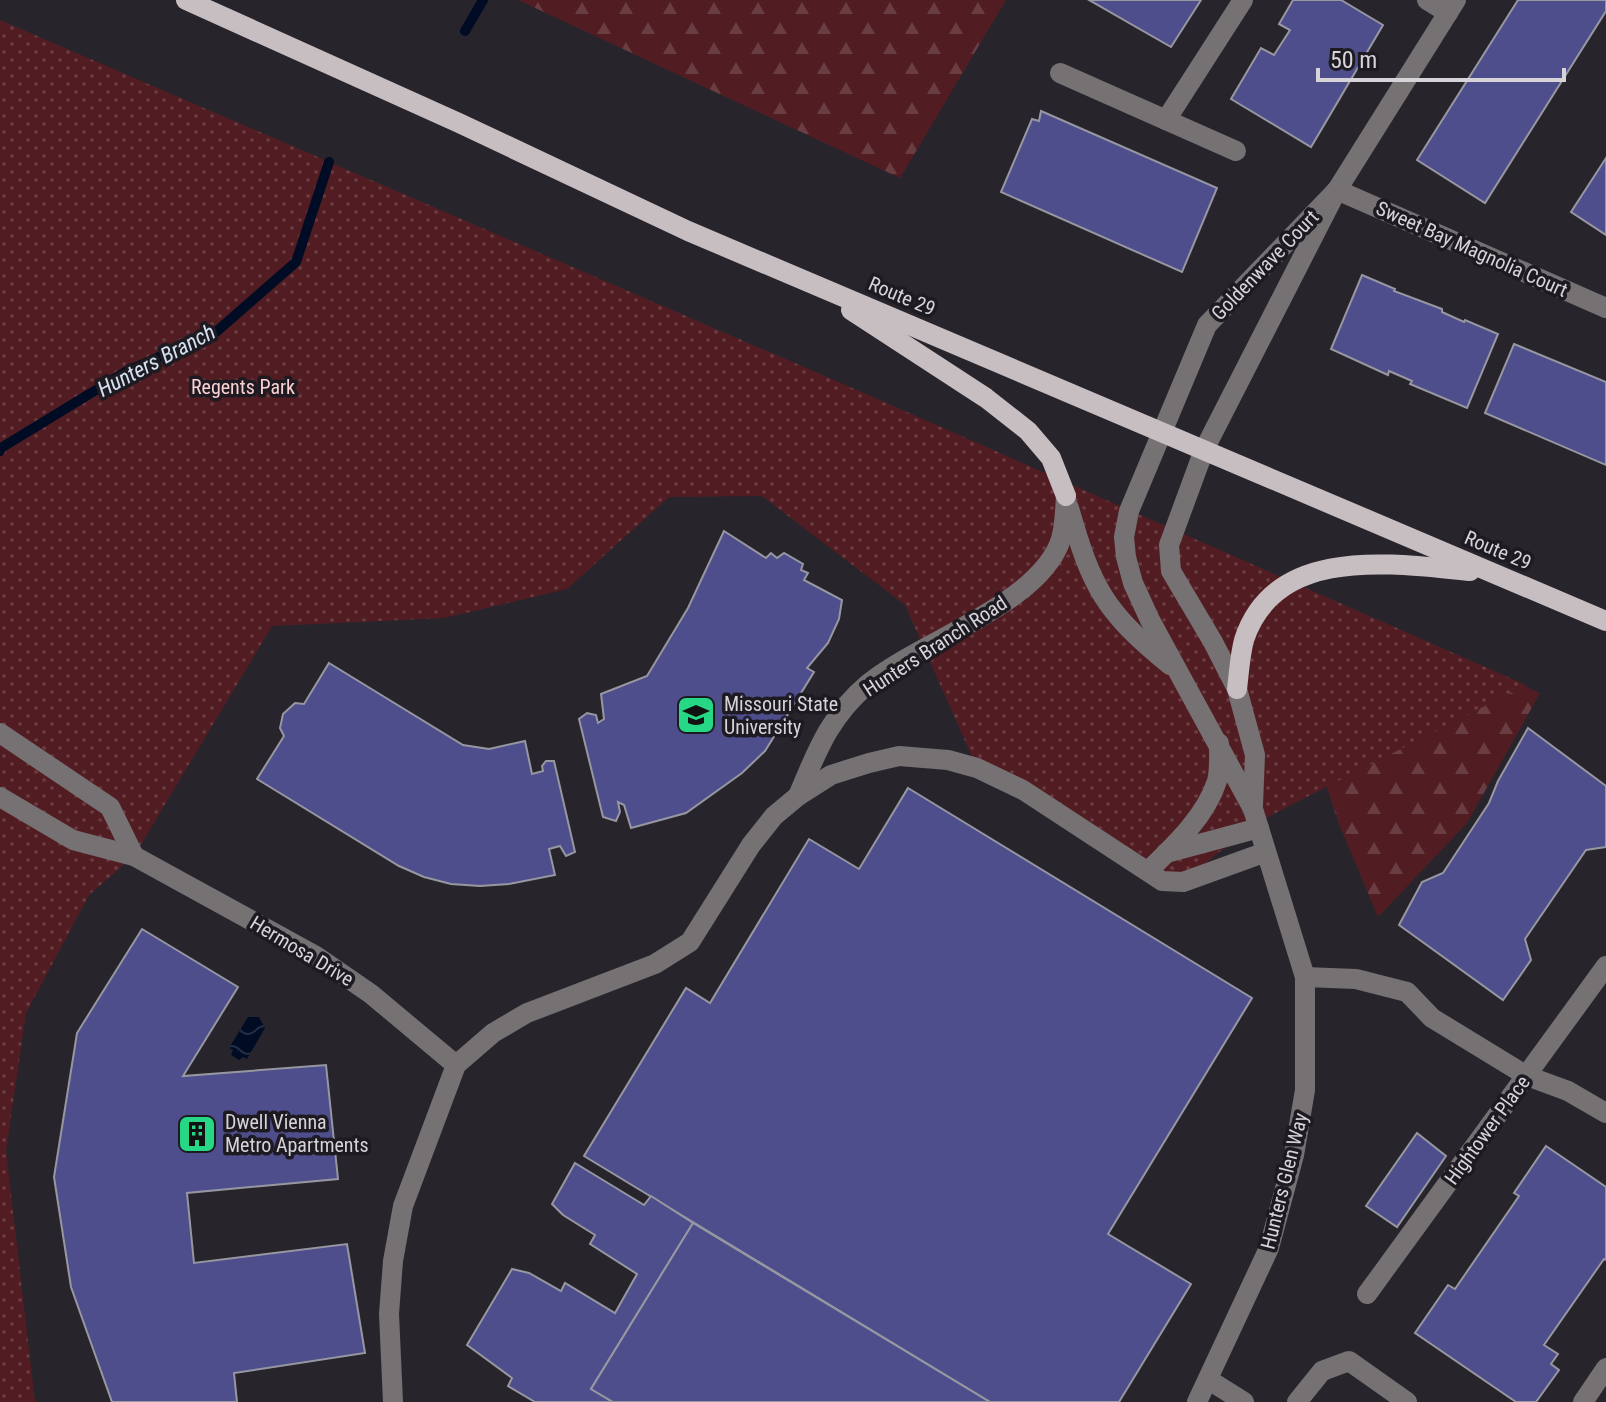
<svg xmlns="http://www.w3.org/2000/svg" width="1606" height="1402" font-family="'Roboto Condensed',sans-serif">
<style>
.forest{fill:url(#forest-firs)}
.park{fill:url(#park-dots)}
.water{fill:url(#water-waves)}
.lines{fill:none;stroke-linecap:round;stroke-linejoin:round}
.stream{stroke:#000c24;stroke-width:10}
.building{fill:#4f4e8c;stroke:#9697a1;stroke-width:2}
.minor{stroke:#767173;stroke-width:20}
.major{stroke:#c7bec2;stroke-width:20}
.labels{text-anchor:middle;stroke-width:7;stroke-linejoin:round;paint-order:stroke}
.street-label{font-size:20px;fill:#d7d4d9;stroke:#1e1a21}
.park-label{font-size:20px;fill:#fccfd0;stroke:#1e1a21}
.poi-label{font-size:20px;fill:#d7d4d9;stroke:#1e1a21;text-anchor:start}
.water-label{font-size:22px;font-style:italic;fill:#d3e1f1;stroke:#1e1a21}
</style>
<defs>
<pattern id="forest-firs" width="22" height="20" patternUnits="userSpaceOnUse" patternTransform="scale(2)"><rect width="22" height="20" fill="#521d22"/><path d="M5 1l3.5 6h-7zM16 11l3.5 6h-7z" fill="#6a3d42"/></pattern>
<pattern id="park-dots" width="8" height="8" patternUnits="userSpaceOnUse" patternTransform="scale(2)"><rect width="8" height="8" fill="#521d22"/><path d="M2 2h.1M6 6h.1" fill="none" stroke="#6a3d42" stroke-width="1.8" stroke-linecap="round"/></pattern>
<pattern id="water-waves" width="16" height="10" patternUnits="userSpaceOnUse" patternTransform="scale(2)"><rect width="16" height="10" fill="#000c24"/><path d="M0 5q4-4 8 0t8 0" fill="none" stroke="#242e43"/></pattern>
</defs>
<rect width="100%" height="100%" fill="#28242b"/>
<g class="forest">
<path d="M518,0h488l-106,178z"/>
<path d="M1376,619l164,74 -73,130 -89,94 -39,-93 -39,-118z"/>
</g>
<path class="park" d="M0,20l825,356 701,309 -274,140 -69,57 -206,-114 -72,-163 -143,-109 -93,1 -102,92 -123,29 -172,8 -138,230 -45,39 -63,118 -20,138 29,251h-35z"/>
<path class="water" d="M248,1017h11l6,11 -18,31 -4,-2 -4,3 -8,-5 2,-5 -4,-2z"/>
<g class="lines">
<g class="stream">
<path d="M465,31l18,-31"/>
<path d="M0,451l1,-3 126,-77 89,-39 80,-70 33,-100"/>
</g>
</g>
<g class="building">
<path d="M1089,0h112l-30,47z"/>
<path d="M1293,0h48l42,25 -72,122 -80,-48 30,-51 13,7 16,-25 -11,-6z"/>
<path d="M1518,0h88v11l-121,192 -68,-43z"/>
<path d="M1041,111l176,77 -35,84 -181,-80 31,-73 7,2z"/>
<path d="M1606,158v77l-35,-23z"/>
<path d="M1362,275l33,14 -1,2 48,18v3l22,10 1,-2 33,14 -31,74 -57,-24 2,-3 -23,-10 -1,4 -57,-26z"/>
<path d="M1514,344l92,38v83l-121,-52z"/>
<path d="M724,531l42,27 5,-5 6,5 7,-5 19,11 -2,6 7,3 -4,7 38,20 -3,19 -11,24 -21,25 7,4 -49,79 -23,22 -56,40 -55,15 -7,-23 -6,-3 2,10 -4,9 -13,-4 -24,-98 8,-6 9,2 2,8 6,-4 -3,-25 46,-18 41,-68z"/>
<path d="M329,663l134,82 26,4 36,-8 7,33 11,-3 -1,-5 4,-5h8l21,91 -9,4 -6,-10 -11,3 6,26 -46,9 -29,2 -29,-2 -27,-7 -25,-11 -142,-87 27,-43 -4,-8 3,-14 12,-11 9,1z"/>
<path d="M1528,728l78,58v61l-20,3 -61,89 6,21 -28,40 -104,-75 23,-43 21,-9 46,-70 9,-22z"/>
<path d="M908,788l344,210 -144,236 83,50 -72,118h-129l-406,-246 102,-168 24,15 99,-164 50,30z"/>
<path d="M142,929l96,58 -55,89 143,-11 12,114 -151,14 7,70 153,-19 18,109 -131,20 3,29h-125l-41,-115 -17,-110 23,-144z"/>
<path d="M1417,1133l29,23 -49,71 -31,-21z"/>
<path d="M1546,1146l60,41v73l-2,-1 -60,86 14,9 -7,10 8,6 -23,32h-20l-101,-69 33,-48 7,4 64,-93 -5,-3z"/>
<path d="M575,1163l69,42 7,-9 42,27 -102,166 22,13h-78l-27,-16 4,-8 -45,-33 45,-76 17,4 32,18 4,-8 50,30 22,-39 -47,-30 5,-9 -32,-20 -11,-11z"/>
<path d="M693,1223l297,179h-377l-22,-13z"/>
</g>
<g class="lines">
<g class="minor">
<path d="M1427,0l21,13"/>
<path d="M1060,73l176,78"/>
<path d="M1166,120l77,-120"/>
<path d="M1337,190l269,118"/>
<path d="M1069,508c23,81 36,104 101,157"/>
<path d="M0,733l110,74 24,49"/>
<path d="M798,796c19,-45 31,-79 70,-112 50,-42 173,-80 193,-145 4,-14 4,-29 5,-43"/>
<path d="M0,797l73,43 61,16 182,100 55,38 85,71"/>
<path d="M1253,805l2,-50 -18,-66 -24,-47 -42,-71 -2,-26 35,-95 133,-260 119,-190"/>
<path d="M1166,853l93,-25"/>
<path d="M1148,871c26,-25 58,-55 69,-90 3,-11 2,-26 2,-38"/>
<path d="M1305,977l51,2 51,13 25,26 95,58 41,15 38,22"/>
<path d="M1367,1294l239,-328"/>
<path d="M1209,1380l35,22"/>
<path d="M393,1402l-4,-88 4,-53 10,-55 53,-141 37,-32 34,-20 128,-49 35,-22 61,-97 23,-29 24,-20 33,-21 38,-12 30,-7 49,4 29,8 46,22 139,91 21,1 83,-30"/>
<path d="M1197,1402l72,-154 25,-93 11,-65v-113l-52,-168 -103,-189 -17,-37 -7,-26 -2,-20 5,-26 78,-186 130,-135"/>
<path d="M1297,1402l25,-31 27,-10 58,41"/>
<path d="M1583,1402l23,-34"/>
</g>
<g class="major">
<path d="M186,0l273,123 229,108 918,390"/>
<path d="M851,310l135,88 42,33 23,27 15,38"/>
<path d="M1237,689c2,-16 3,-34 7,-49 31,-96 150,-76 226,-69"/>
</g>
</g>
<defs>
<g id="university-square" transform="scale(2)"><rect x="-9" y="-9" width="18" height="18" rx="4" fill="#26d885" stroke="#1e1a21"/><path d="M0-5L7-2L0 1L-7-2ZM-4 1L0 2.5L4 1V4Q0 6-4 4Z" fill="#111"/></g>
<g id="building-square" transform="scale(2)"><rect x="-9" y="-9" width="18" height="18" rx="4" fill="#26d885" stroke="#1e1a21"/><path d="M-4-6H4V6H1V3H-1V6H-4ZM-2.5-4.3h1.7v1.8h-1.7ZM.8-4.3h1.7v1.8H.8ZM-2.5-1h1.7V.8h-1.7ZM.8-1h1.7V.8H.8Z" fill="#111"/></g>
</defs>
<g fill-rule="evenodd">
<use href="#university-square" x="696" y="715"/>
<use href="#building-square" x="197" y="1134"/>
</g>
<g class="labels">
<g class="street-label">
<text transform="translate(1472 249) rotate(24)" y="7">Sweet Bay Magnolia Court</text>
<text transform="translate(1265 265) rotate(-46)" y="7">Goldenwave Court</text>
<text transform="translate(902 296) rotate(23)" y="7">Route 29</text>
<text transform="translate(1498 550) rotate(23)" y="7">Route 29</text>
<text transform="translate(935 646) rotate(-33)" y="7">Hunters Branch Road</text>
<text transform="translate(302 951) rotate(31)" y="7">Hermosa Drive</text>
<text transform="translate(1487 1130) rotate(-54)" y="7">Hightower Place</text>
<text transform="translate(1284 1181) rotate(-76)" y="7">Hunters Glen Way</text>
</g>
<g class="park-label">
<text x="243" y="394">Regents Park</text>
</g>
<g class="poi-label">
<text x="724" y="711">Missouri State<tspan x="724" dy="23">University</tspan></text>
<text x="225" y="1129">Dwell Vienna<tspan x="225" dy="23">Metro Apartments</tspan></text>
</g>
<g class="water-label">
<text transform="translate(156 360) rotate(-28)" y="8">Hunters Branch</text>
</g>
</g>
<path d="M1318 68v12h246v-12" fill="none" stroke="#d7d4d9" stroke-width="4"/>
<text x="1330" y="68" font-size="24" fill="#d7d4d9" stroke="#1e1a21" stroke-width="6" paint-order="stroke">50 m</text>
</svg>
